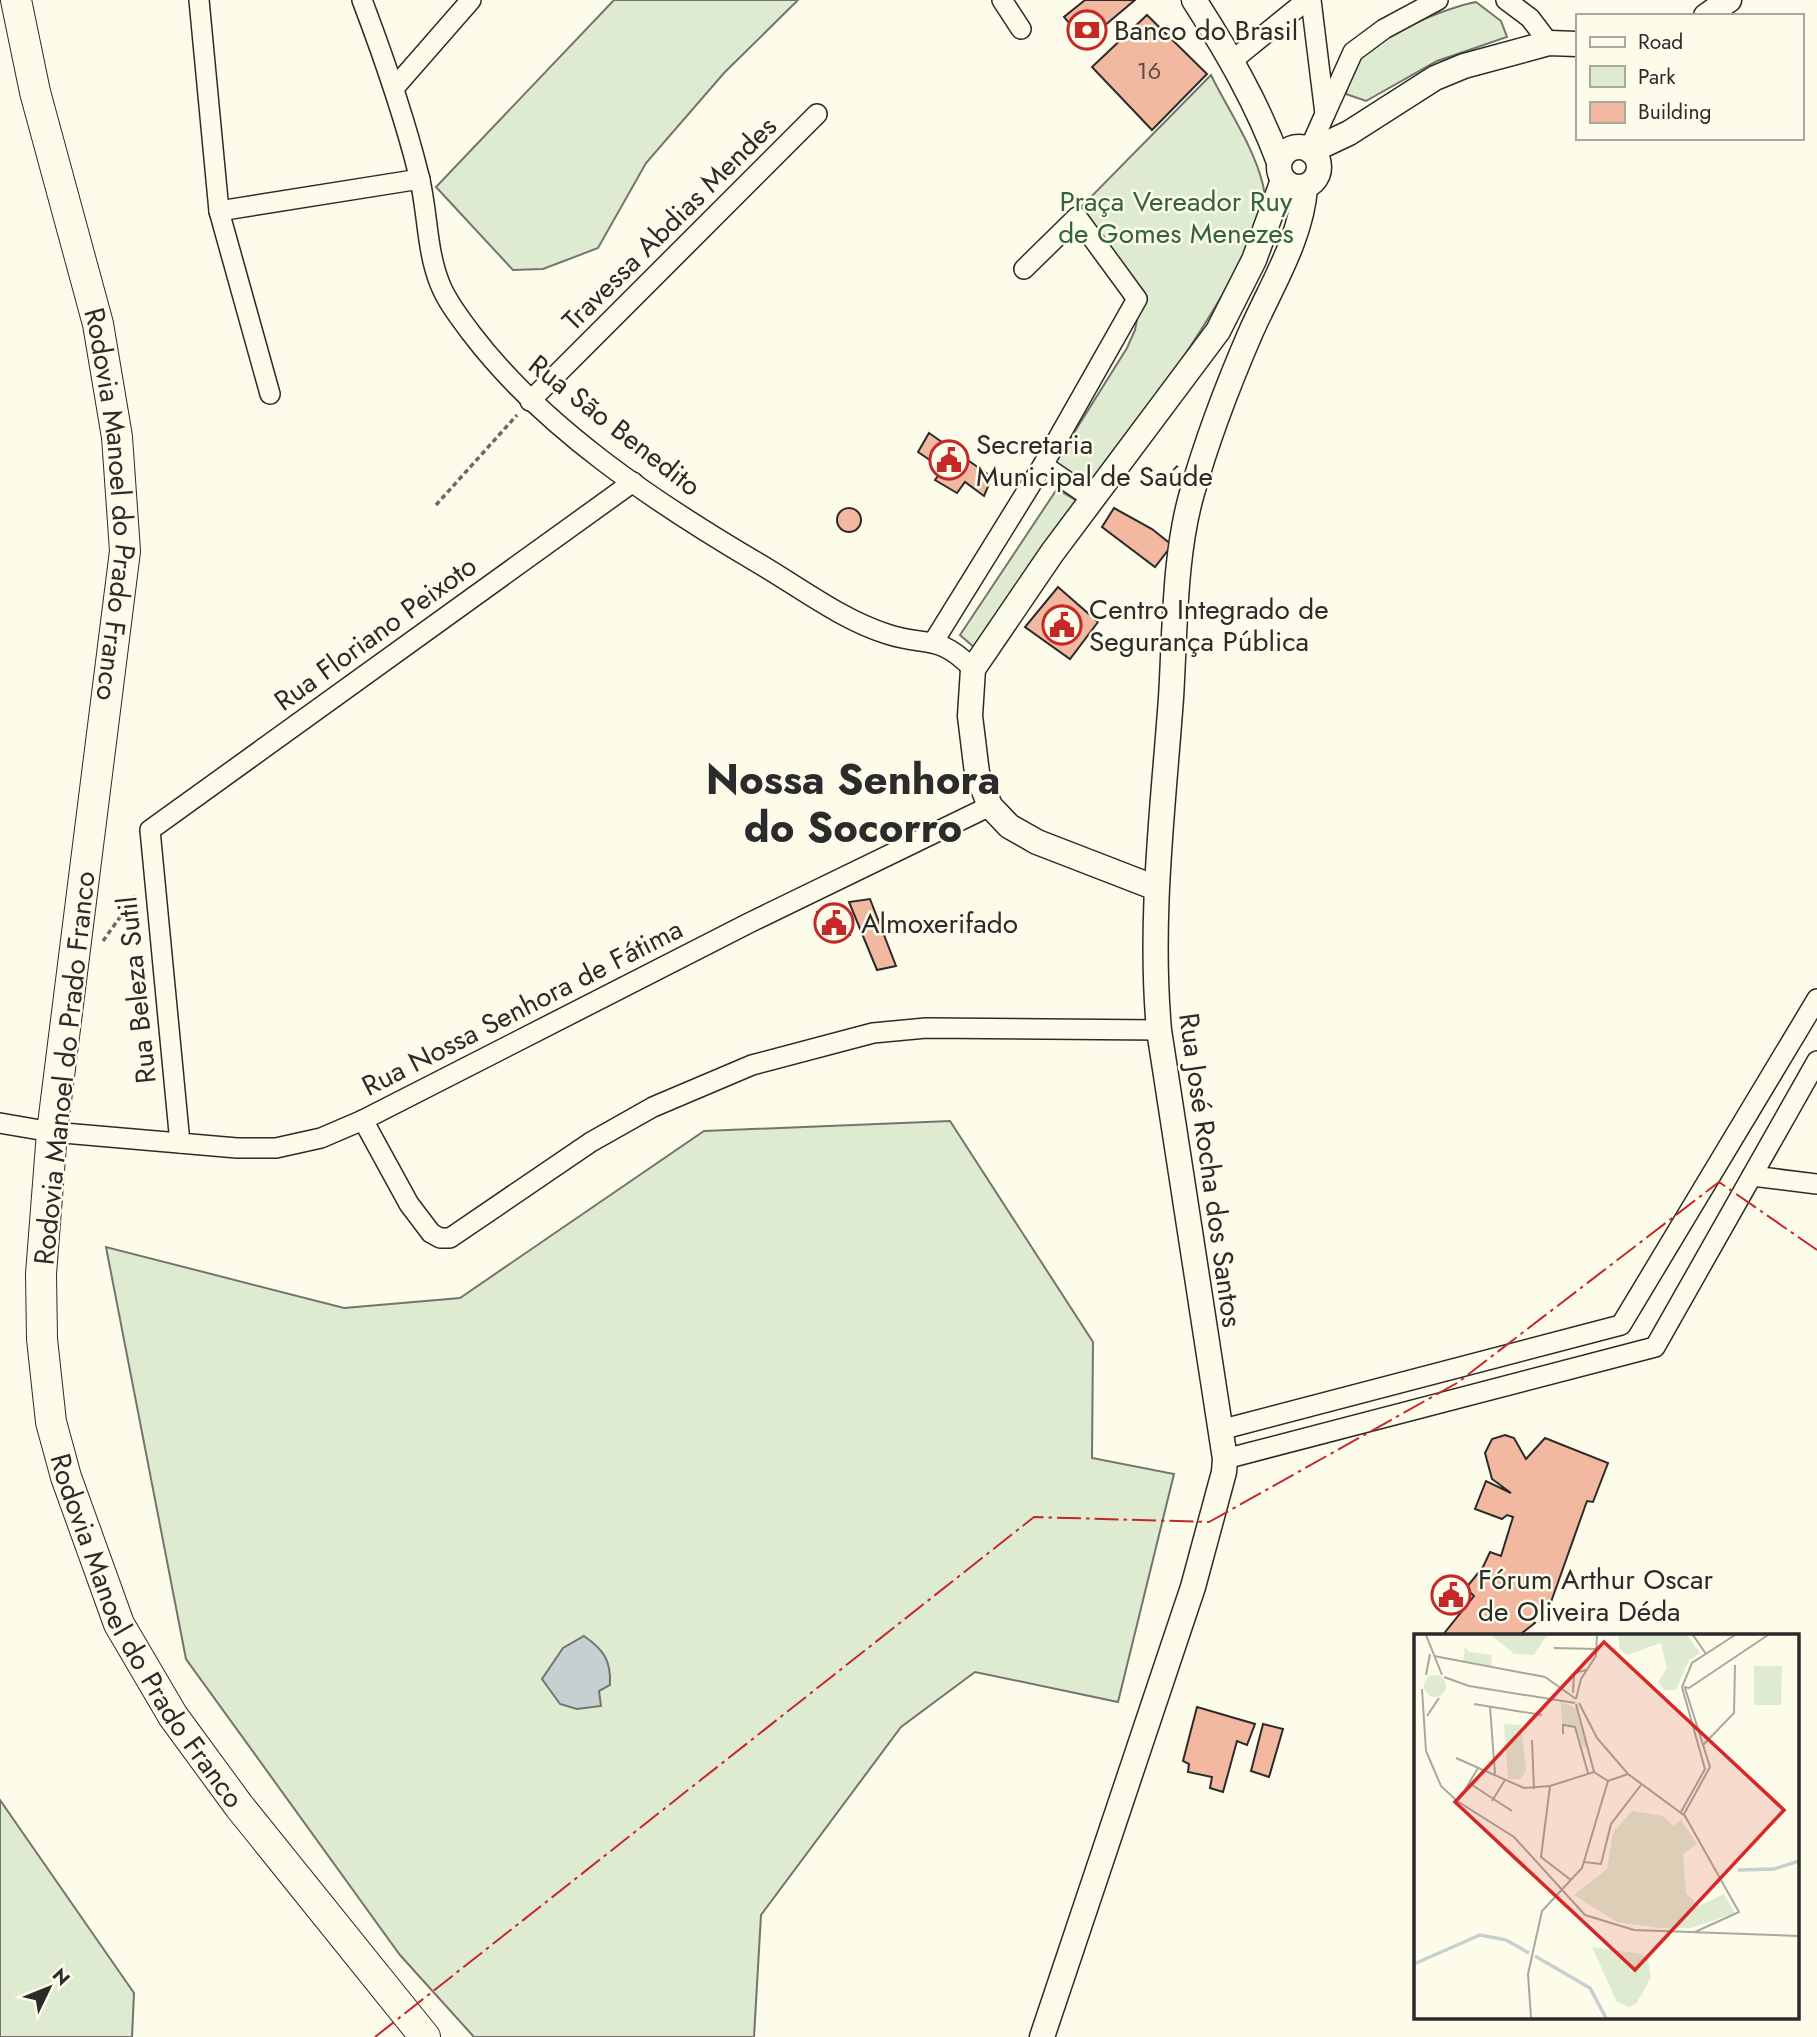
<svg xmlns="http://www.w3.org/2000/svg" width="1817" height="2037" font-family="Jost,sans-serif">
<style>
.green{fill:#deebd1;stroke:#74746e;stroke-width:2}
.water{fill:#c7d0d0;stroke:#74746e;stroke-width:2}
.building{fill:#f2b8a0;stroke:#2b2b2b;stroke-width:2}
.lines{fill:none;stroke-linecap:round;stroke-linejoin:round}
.minor-casing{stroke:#2b2b2b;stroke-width:22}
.tertiary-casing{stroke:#2b2b2b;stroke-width:27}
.primary-casing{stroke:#2b2b2b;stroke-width:32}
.path{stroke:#6a6964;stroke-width:3.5;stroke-dasharray:5 3.5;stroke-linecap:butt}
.minor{stroke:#fdfbea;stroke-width:19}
.tertiary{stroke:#fdfbea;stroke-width:24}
.primary{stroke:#fdfbea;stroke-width:30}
.power{stroke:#c62828;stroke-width:2;stroke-dasharray:24 5 3.5 5;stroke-linecap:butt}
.labels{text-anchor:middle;stroke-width:5;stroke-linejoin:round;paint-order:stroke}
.number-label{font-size:24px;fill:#5d4e48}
.poi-label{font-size:28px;fill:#2b2b2b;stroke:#fdfbea;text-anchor:start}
.park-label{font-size:28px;fill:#34623c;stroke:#fdfbea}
.street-label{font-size:28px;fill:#2b2b2b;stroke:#fdfbea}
.town-label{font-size:42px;font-weight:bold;fill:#2b2b2b;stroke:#fdfbea}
.inset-river{fill:none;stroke:#c7d0d0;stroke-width:3.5}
.inset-road{fill:none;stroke:#a9a89e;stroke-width:2}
.view{fill:#d62828;fill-opacity:0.15;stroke:#d62828;stroke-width:3.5}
.inset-edge{fill:none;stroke:#2b2b2b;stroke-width:3.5}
</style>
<rect width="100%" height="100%" fill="#fdfbea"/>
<g class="green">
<path d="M614,0h184l-74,73 -78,90 -48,85 -55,21 -30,1 -77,-83z"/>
<path d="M1476,2l25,19 6,16 -70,24 -71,40 -20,-7c3,-16 9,-31 21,-43 19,-19 83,-44 109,-49z"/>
<path d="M1211,75c17,35 43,72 52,110 14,54 -135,251 -170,302l-38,-24 72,-115 8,-18 6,-31 -64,-88z"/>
<path d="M1057,489l20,12 -102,147 -15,-13z"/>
<path d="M950,1121l143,221 -1,116 82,16 -56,228 -143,-30 -74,55 -140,188 -7,122h-280l-74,-82 -214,-296 -80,-412 238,61 116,-10 244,-167z"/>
<path d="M0,1800l134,193 -2,44h-132z"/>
</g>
<path class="water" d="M584,1636c20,14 27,24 26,49l-11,6 2,15 -24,3 -17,-5 -18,-25 21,-31z"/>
<g class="building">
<path d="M1085,0h50l-50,42 -21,-25z"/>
<path d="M1147,15l60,59 -55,56 -60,-63z"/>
<path d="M929,433l63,44 -8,19 -19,-14 -8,11 -22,-13 8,-11 -25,-17z"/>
<path d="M1114,508l38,21 20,16 -17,22 -53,-40z"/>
<circle cx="849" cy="520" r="12"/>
<path d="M1058,587l40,35 -28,37 -45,-32z"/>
<path d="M870,899l26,67 -19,4 -28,-68z"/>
<path d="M836,904l14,31 -19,5 -14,-28z"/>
<path d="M1505,1435l9,3 12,21 19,-21 63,25 -15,39 -6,-1 -36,101 -20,17 4,4 -13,10 4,3h-84l32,-40 -8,-8 17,-21 7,-15 11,4 12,-39 -6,-2 -5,4 -27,-10 11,-28 25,12 -19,-14 -7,-26 7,-14z"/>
<path d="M1197,1707l58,17 -8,21 -10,-4 -14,51 -13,-4 2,-11 -24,-5 1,-8 -6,-3z"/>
<path d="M1263,1724l20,5 -14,48 -18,-6z"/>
</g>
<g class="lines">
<g class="minor-casing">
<g id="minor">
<path d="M199,0l20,211 51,183"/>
<path d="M362,0c22,58 42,115 57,176 9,36 7,73 21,108 7,18 20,34 31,49 72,95 185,170 287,230 41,24 84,57 129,71 39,13 51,-1 86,35"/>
<path d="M1002,0l19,29"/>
<path d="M1506,0l24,18 19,25"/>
<path d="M1233,60l74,-60"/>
<path d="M395,87l76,-87"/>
<path d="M1325,114l28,-62 31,-23 54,-29"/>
<path d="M1309,150l16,-36 -14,-114"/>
<path d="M219,211l201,-32"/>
<path d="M530,401l287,-287"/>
<path d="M1043,465l50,34"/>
<path d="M934,641l109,-176 94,-166 -60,-82 -53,52"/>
<path d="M363,1120l46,84 22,29 9,5h10l141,-96 62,-35 99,-42 121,-32 53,-5 233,2"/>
<path d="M0,1123l52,9 185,16h39l45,-10 42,-18 388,-198 239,-116"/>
<path d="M180,1143l-30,-313 483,-348"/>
<path d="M1752,1176l65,8"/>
<path d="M1220,1430l401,-105 196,-326"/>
<path d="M1225,1459l430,-112 162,-286"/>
</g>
</g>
<g class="tertiary-casing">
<g id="tertiary">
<path d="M1194,0c34,53 63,103 85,162"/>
<path d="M1706,16l23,-16"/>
<circle cx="1299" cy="167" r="20"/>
<path d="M1311,151l38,-18 86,-55 29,-12 85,-23 28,1"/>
<path d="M1156,888l-119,-46 -28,-16 -19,-20 -13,-33 -7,-57 3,-47 79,-116 166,-222 36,-71 29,-80"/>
<path d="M1042,2037l151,-450 31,-115 1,-13 -66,-429c-10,-111 4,-221 12,-332 4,-65 3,-143 21,-205 15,-53 36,-108 58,-159 20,-46 52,-96 55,-147"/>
</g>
</g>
<g class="primary-casing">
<g id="primary">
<path id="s1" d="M16,0l19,92 63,232 19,113 8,114 -73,581 -11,142 1,65 9,83 15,55 53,147 54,92 66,90 186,231"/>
</g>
</g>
<g class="path">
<path d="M436,505l81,-90"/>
<path d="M103,941l32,-45"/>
</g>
<use href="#minor" class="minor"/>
<use href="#tertiary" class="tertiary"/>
<use href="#primary" class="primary"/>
<path class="power" d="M375,2037l659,-520 175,5 248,-139 262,-201 98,68"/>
</g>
<defs>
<g id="bank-ring" transform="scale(2.0125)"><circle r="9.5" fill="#fdfbea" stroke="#c62828" stroke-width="1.5"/><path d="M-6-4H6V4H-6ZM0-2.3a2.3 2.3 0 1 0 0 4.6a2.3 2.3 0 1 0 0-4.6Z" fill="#c62828"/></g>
<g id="civic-ring" transform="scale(2.0125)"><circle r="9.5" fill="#fdfbea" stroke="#c62828" stroke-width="1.5"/><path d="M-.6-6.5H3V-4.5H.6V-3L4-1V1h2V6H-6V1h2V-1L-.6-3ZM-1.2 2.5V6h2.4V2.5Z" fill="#c62828"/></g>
</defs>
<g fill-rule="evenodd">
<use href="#bank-ring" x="1087" y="30"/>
<use href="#civic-ring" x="949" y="460"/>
<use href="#civic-ring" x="1062" y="625"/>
<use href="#civic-ring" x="834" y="923"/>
<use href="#civic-ring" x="1451" y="1595"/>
</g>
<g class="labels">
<g class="number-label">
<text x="1149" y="79">16</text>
</g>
<g class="poi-label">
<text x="1114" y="40">Banco do Brasil</text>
<text x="976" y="454">Secretaria<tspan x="976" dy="32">Municipal de Saúde</tspan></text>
<text x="1089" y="619">Centro Integrado de<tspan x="1089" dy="32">Segurança Pública</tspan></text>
<text x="861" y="933">Almoxerifado</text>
<text x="1478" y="1589">Fórum Arthur Oscar<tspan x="1478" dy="32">de Oliveira Déda</tspan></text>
</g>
<g class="park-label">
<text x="1176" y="211">Praça Vereador Ruy<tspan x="1176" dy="32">de Gomes Menezes</tspan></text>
</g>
<g class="street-label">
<text transform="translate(669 223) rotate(-45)" y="10">Travessa Abdias Mendes</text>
<text transform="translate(615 425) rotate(38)" y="10">Rua São Benedito</text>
<text dy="10" stroke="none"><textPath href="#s1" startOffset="516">Rodovia Manoel do Prado Franco</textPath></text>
<text transform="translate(375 633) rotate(-36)" y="10">Rua Floriano Peixoto</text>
<text transform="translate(136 990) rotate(-96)" y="10">Rua Beleza Sutil</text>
<text transform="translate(522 1007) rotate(-27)" y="10">Rua Nossa Senhora de Fátima</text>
<text transform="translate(64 1068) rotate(-84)" y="10">Rodovia Manoel do Prado Franco</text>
<text transform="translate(1211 1170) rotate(82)" y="10">Rua José Rocha dos Santos</text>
<text dy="10" stroke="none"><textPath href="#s1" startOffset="1671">Rodovia Manoel do Prado Franco</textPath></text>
</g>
<g class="town-label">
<text x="853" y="794">Nossa Senhora<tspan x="853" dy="48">do Socorro</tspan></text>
</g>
</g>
<g transform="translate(1414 1634)">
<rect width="385" height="385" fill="#fdfbea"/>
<path d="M77,1h56l-13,20 -20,-1zM204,1h69l13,18 -11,7 -13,30h-12l-6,-8 9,-14 -6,-25 -34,12 -7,-5zM51,13l4,5 22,3 1,12 -29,-5zM340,32h28l-1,39h-27zM10 52a11 11 0 1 1 22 0a11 11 0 1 1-22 0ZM147,68l17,7 10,37 -5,2 -8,-21 -13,-2zM90,90l17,1 5,45 -5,9h-13zM218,177l31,5 10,10 8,-6 16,24 -14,10 3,39 13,13 25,-12 11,19 -44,15h-31l-43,-6 -43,-27 33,-26 6,-36zM178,313l50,7 6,6 3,18 -15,26 -7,3 -12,-5z" fill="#deebd1"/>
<path class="inset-river" d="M324,236l36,-1 25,-8M121,322l55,32 16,30M0,330l66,-29 26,5 23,13"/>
<path class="inset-road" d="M12,1l16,40M279,1l13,19M140,14l43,1M20,22l111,21 31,22M12,41l4,-21M30,43l25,9 106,17M270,53l5,1 79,-53M8,55l4,62 15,35 16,15 57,36 71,78 49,15 165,6M159,59l1,-20 12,-3M162,65l5,-20 15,-23 1,-21M165,69l18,35 31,36 57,42 54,96 -44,20M60,70l68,11M162,70l18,68M76,73l5,67M13,82l12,-18M149,100v-9l12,2 13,46M118,106l2,49M289,111l31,-32 1,-48M42,124l68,30 26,-2 44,-14M180,138l14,9 20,-7M55,149l43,28M136,152l-9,71 30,23M48,161l16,-27M78,167l13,-21M267,178l24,-43 -23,-82 10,-24 43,-28M270,180l26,-47 -25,-79M170,228l17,2 10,-40 30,-39M117,384l-3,-44 14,-63 40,-43 26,-87"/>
<path class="view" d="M190,8l180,168 -149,160 -180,-168z"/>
<rect width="385" height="385" class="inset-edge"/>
</g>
<rect x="1576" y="14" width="228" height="126" fill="#fdfbea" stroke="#a9a89e" stroke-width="2"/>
<rect x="1590" y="37" width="35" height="10" fill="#fdfbea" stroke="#a9a89e" stroke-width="2"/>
<text x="1638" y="49" font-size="21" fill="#2b2b2b">Road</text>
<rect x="1590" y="66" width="35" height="21" fill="#deebd1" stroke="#a9a89e" stroke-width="2"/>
<text x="1638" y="84" font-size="21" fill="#2b2b2b">Park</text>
<rect x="1590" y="102" width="35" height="21" fill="#f2b8a0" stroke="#a9a89e" stroke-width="2"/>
<text x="1638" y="119" font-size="21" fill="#2b2b2b">Building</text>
<g transform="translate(49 1988) rotate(47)" stroke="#fdfbea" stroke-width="5" paint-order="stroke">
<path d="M0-5L12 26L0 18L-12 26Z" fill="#2b2b2b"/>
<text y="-10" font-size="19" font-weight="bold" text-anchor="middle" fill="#2b2b2b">N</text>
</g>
</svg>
